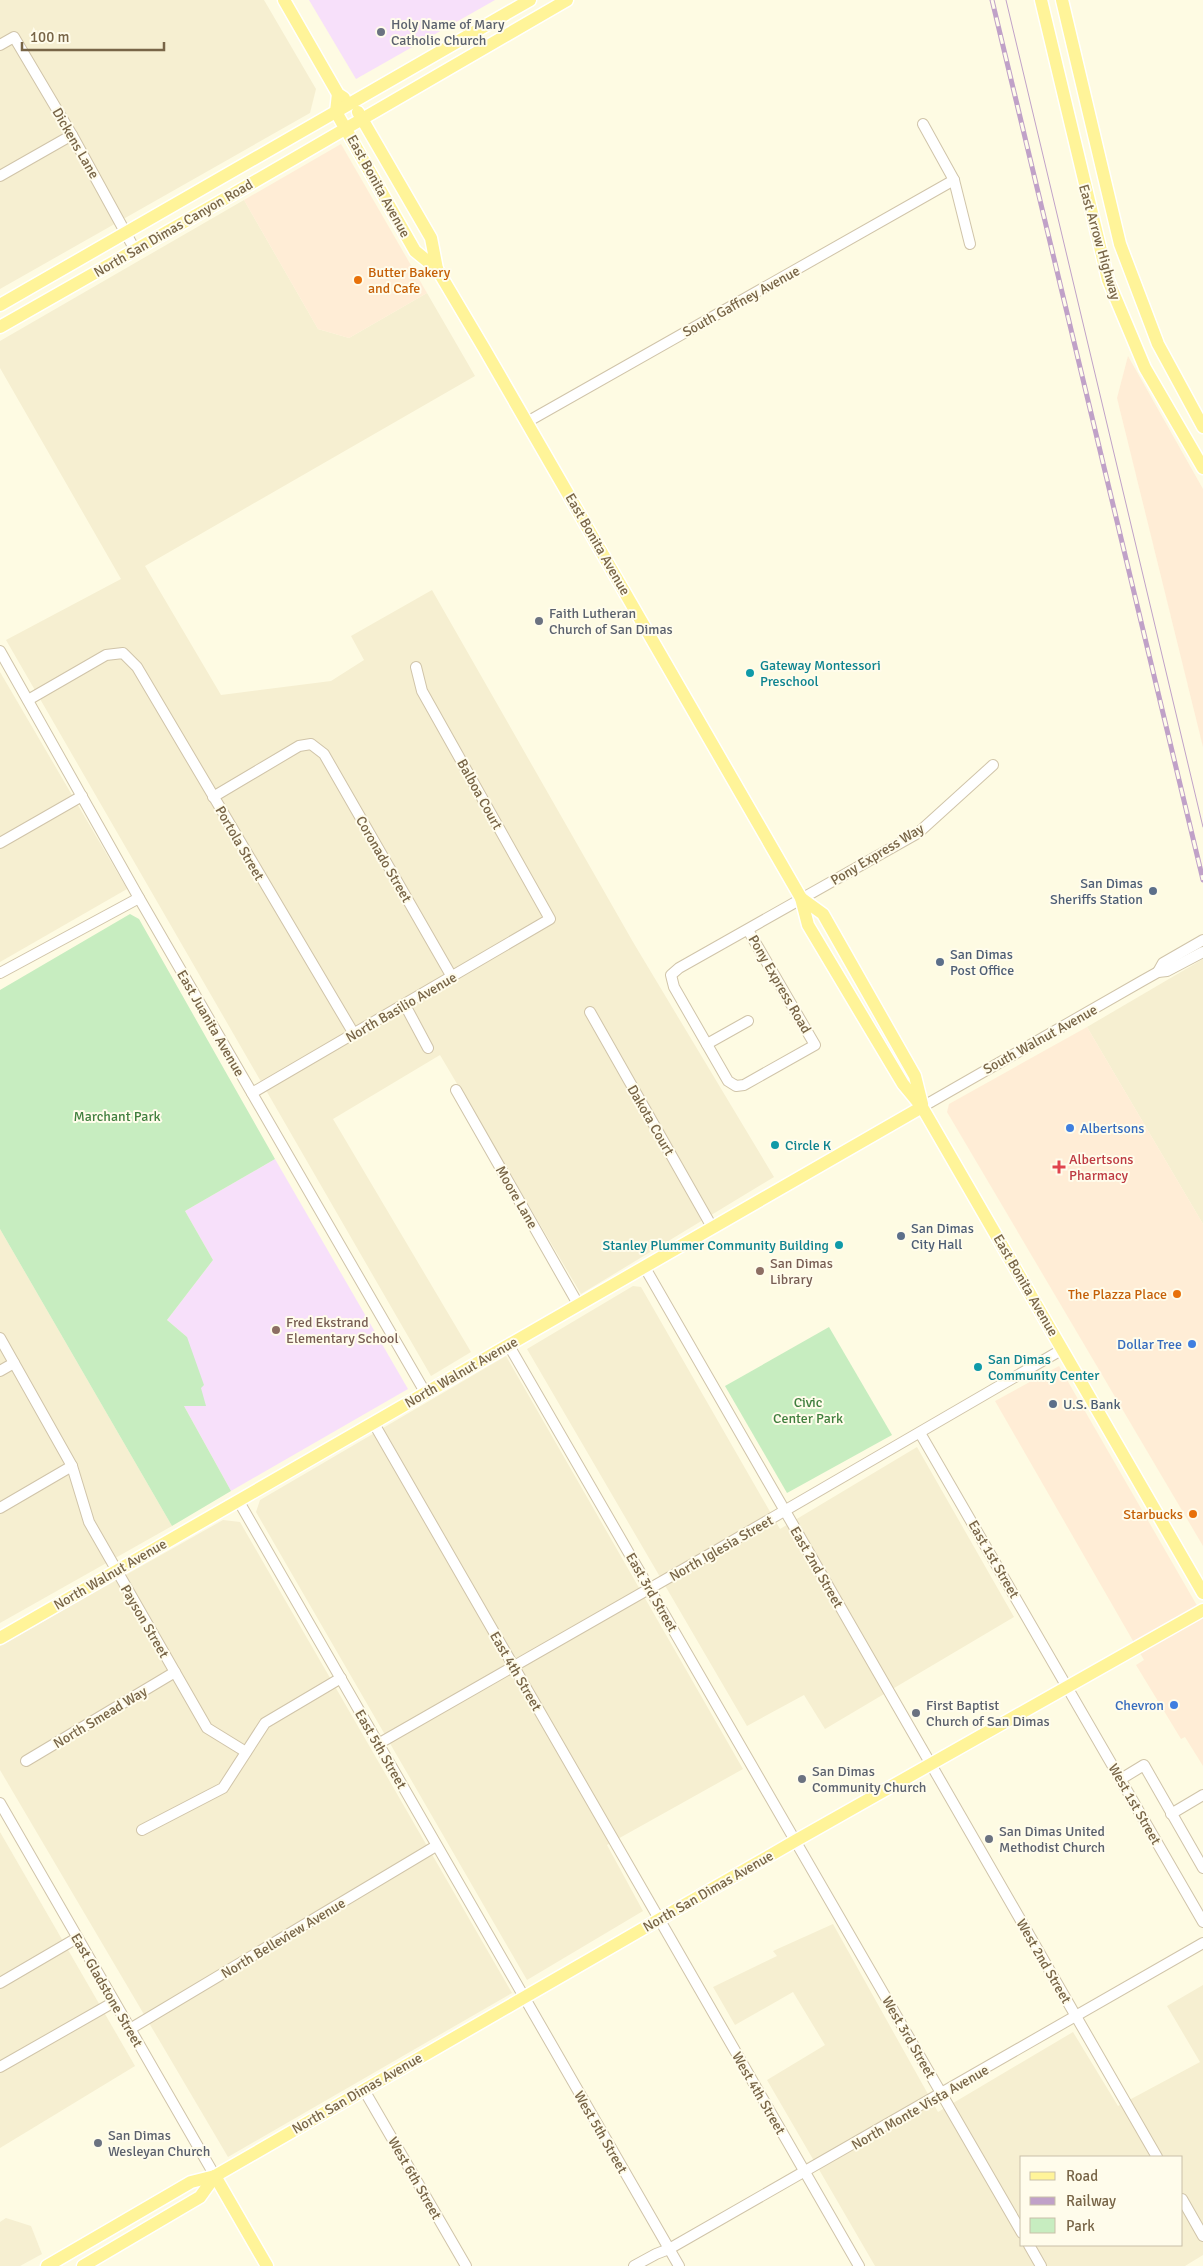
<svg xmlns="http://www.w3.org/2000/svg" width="1203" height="2266" font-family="Signika,sans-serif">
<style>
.residential{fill:#f6efd1;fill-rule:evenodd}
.commercial{fill:#ffedd6}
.education{fill:#f7e0fa}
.green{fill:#c7edc0}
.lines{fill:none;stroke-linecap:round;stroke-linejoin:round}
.minor-casing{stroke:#d0c4a9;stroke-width:12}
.major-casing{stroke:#fff;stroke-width:15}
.minor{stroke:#fff;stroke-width:10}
.major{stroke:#fff499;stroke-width:12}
.tram{stroke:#c0a1c8;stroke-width:1}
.rail-casing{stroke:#c0a1c8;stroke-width:5}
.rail{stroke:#fffceb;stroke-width:3;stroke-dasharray:9;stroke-linecap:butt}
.worship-dot{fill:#6b7280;stroke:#fffceb;stroke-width:2}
.food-dot{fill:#e8710a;stroke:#fffceb;stroke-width:2}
.culture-dot{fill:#0f9aa8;stroke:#fffceb;stroke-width:2}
.service-dot{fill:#5c6f8a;stroke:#fffceb;stroke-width:2}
.shop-dot{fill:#3f7fe0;stroke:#fffceb;stroke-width:2}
.health-dot{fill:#e0444e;stroke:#fffceb;stroke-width:2}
.education-dot{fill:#8d6e63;stroke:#fffceb;stroke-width:2}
.labels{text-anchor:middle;stroke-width:4;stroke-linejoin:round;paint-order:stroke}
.worship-label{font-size:14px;fill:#5b616d;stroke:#fffceb;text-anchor:start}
.street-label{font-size:14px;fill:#786547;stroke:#fffceb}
.food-label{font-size:14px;fill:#c56008;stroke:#fffceb;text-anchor:end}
.culture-label{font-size:14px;fill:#0d838f;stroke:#fffceb;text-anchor:start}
.service-label{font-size:14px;fill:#4e5e75;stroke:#fffceb;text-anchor:start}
.park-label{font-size:14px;fill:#407f3e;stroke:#fffceb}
.shop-label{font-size:14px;fill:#366cbe;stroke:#fffceb;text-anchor:end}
.health-label{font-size:14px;fill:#be3a42;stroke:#fffceb;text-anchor:start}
.education-label{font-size:14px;fill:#785e54;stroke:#fffceb;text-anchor:start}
</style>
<rect width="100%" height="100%" fill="#fefbe3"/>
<g class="residential">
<path d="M0,0h264l52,89 -6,24 -310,176z"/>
<path d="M244,200l74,129 31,9 78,-45 48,83 -330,190 76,129 110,-14 33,-21 -13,-24 81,-46 201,352 141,235 -193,117 -141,-239 -107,64 138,233 -40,24 -425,-736 115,-61 -121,-211v-27z"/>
<path d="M0,672l127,217 -127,73z"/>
<path d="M1203,959v265l-116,-197z"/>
<path d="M0,1229l172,297 -172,97z"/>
<path d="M633,1286l8,1 139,242 137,-82 97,170 -189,112 -21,-34 -57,31 -220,-377z"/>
<path d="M506,1356l237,413 -136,76 36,66 -116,69 -271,-468 4,-12z"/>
<path d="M223,1520l17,2 272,471 -284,164 -228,-387v-124z"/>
<path d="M0,1832l135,234 -135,82z"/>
<path d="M833,1924l105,188 135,-80 45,74 82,-44 -33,-56 36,-21v270l-18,11h-310l-108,-186 58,-35 -32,-53 -58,33 -22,-38 64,-31 -4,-5zM1022,2157h160v88h-160z"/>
<path d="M6,2218l25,8 11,28 -22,12h-20v-44z"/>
</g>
<g class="commercial">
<path d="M341,144l86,149 -78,45 -31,-9 -74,-129z"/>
<path d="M1128,356l75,133v258l-86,-349z"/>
<path d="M1087,1027l116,197v322l-256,-434 2,-8z"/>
<path d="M1059,1366l144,250v150l-18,-29 -4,2 -45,-74 8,-5 -149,-259z"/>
</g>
<g class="education">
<path d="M309,0h186l-139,79z"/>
<path d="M275,1159l133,230 -177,102 -47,-85 3,-69 -20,-17 46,-60 -28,-49z"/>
</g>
<g class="green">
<path d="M130,914l9,5 136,240 -90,52 28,49 -46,60 20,17 17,48 -3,3 5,18h-22l47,85 -59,35 -172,-297v-239z"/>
<path d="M829,1327l63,108 -105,58 -62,-107z"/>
</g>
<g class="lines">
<g class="minor-casing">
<g id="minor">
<path d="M0,45l14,-8 58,98 63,115"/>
<path d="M923,124l31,56 16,64"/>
<path d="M0,176l72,-41"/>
<path d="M527,422l427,-242"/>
<path d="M0,651l139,247 286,494"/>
<path d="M28,700l78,-45 17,-2 14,14 217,367"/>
<path d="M213,797l86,-51 12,-2 13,10 128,223"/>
<path d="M0,843l82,-47"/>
<path d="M748,930l67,115 -71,40 -8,1 -8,-5 -54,-94 -3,-12 8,-7 239,-135 75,-68"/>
<path d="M1158,972l5,-9 40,-23"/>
<path d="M0,973l139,-75"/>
<path d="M405,1005l23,43"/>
<path d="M590,1012l122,215"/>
<path d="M707,1044l41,-23"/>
<path d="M456,1090l122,214"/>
<path d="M252,1093l298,-174 -128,-228 -6,-24"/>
<path d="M922,1107l220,-126 16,-9 9,-1 36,-19"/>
<path d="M644,1266l513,891"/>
<path d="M0,1338l72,128 17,56 118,206 39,24"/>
<path d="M508,1344l514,889"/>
<path d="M0,1371l14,-8"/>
<path d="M373,1422l486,844"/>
<path d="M920,1433l283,489"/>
<path d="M238,1500l441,766"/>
<path d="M0,1508l72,-42"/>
<path d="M378,1744l339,-194 346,-201"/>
<path d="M26,1761l149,-89"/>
<path d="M1121,1779l23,-14 59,103"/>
<path d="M0,1803l215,373"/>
<path d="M1171,1814l32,-19"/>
<path d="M142,1830l81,-42 42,-65 76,-45"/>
<path d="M0,1983l77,-45"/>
<path d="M130,2029l306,-183"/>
<path d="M0,2067l114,-65"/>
<path d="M364,2090l102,176"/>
<path d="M1182,2199l21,37"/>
<path d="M1029,2245l12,21"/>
<path d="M634,2266l22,-12 13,-5 534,-306"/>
</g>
</g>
<g class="major-casing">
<g id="major">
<path d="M284,0l54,94 6,4"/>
<path d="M1041,0l67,280 37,88 58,100"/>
<path d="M1062,0l58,244 38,100 45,83"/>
<path d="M338,94l-2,18 79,139 22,18 48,81 316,548 7,27 95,159 19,23 281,486"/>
<path d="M358,112l73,126 6,31"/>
<path d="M0,305l530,-305"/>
<path d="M0,327l228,-130 339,-197"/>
<path d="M801,898l22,16 92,162 7,28"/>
<path d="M0,1638l922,-531"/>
<path d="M215,2176l52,90"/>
<path d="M47,2266l144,-84 24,-6 580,-335 408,-231"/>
<path d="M83,2266l117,-69 15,-21"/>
</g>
</g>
<use href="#minor" class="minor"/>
<use href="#major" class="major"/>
<path class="tram" d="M1006,0l197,827"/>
<g class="rail-casing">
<path id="rail" d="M992,0l211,880"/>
</g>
<use href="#rail" class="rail"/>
</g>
<g class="worship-dot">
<circle cx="381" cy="32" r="5"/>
<circle cx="539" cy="621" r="5"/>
<circle cx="916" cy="1713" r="5"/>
<circle cx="802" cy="1779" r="5"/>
<circle cx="989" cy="1839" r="5"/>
<circle cx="98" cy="2143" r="5"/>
</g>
<g class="food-dot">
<circle cx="358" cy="280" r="5"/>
<circle cx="1177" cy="1294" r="5"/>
<circle cx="1193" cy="1514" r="5"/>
</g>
<g class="culture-dot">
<circle cx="750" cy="673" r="5"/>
<circle cx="775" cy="1145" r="5"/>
<circle cx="839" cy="1245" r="5"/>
<circle cx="978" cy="1367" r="5"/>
</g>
<g class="service-dot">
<circle cx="1153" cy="891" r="5"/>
<circle cx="940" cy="962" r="5"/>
<circle cx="901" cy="1236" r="5"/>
<circle cx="1053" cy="1404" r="5"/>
</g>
<g class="shop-dot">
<circle cx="1070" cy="1128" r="5"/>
<circle cx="1192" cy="1344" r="5"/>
<circle cx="1174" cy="1705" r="5"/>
</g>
<path class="health-dot" d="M1056.5 1159.5h5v5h5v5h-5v5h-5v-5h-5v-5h5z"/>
<g class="education-dot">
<circle cx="760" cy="1271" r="5"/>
<circle cx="276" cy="1330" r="5"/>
</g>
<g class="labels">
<g class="worship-label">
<text x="391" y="29">Holy Name of Mary<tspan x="391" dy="16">Catholic Church</tspan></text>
<text x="549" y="618">Faith Lutheran<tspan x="549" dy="16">Church of San Dimas</tspan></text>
<text x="926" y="1710">First Baptist<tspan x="926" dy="16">Church of San Dimas</tspan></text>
<text x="812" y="1776">San Dimas<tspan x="812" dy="16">Community Church</tspan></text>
<text x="999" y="1836">San Dimas United<tspan x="999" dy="16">Methodist Church</tspan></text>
<text x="108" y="2140">San Dimas<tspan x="108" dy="16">Wesleyan Church</tspan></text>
</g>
<g class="street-label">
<text transform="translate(76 143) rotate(60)" y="5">Dickens Lane</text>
<text transform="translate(379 186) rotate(61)" y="5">East Bonita Avenue</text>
<text transform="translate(173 228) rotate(-30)" y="5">North San Dimas Canyon Road</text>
<text transform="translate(1100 242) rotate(74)" y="5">East Arrow Highway</text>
<text transform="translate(741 301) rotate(-29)" y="5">South Gaffney Avenue</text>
<text transform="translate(598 544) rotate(60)" y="5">East Bonita Avenue</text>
<text transform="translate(480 794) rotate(61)" y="5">Balboa Court</text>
<text transform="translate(240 843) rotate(60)" y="5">Portola Street</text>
<text transform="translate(877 854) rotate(-31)" y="5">Pony Express Way</text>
<text transform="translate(384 859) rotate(60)" y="5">Coronado Street</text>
<text transform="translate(780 984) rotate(60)" y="5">Pony Express Road</text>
<text transform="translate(401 1007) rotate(-30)" y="5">North Basilio Avenue</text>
<text transform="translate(211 1023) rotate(60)" y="5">East Juanita Avenue</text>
<text transform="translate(1040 1039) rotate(-29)" y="5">South Walnut Avenue</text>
<text transform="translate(651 1120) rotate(60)" y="5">Dakota Court</text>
<text transform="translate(517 1197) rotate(60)" y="5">Moore Lane</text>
<text transform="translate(1026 1285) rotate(60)" y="5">East Bonita Avenue</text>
<text transform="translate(461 1372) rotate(-30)" y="5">North Walnut Avenue</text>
<text transform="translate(721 1548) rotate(-30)" y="5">North Iglesia Street</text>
<text transform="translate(994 1559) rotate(60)" y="5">East 1st Street</text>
<text transform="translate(817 1567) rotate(60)" y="5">East 2nd Street</text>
<text transform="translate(110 1574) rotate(-30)" y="5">North Walnut Avenue</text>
<text transform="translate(652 1592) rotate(60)" y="5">East 3rd Street</text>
<text transform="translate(145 1621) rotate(60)" y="5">Payson Street</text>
<text transform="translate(516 1671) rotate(60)" y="5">East 4th Street</text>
<text transform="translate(100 1717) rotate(-31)" y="5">North Smead Way</text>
<text transform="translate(381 1749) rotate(60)" y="5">East 5th Street</text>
<text transform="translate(1135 1804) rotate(60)" y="5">West 1st Street</text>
<text transform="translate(708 1891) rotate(-30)" y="5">North San Dimas Avenue</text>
<text transform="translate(283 1938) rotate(-31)" y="5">North Belleview Avenue</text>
<text transform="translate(1044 1961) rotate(60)" y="5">West 2nd Street</text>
<text transform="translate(107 1990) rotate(60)" y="5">East Gladstone Street</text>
<text transform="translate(909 2037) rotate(60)" y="5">West 3rd Street</text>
<text transform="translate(357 2093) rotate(-30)" y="5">North San Dimas Avenue</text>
<text transform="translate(759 2093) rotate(60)" y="5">West 4th Street</text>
<text transform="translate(920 2107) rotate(-30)" y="5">North Monte Vista Avenue</text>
<text transform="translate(601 2132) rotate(60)" y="5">West 5th Street</text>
<text transform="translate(415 2178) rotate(60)" y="5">West 6th Street</text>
</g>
<g class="food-label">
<text x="368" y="277" text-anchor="start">Butter Bakery<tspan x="368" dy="16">and Cafe</tspan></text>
<text x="1167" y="1299">The Plazza Place</text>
<text x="1183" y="1519">Starbucks</text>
</g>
<g class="culture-label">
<text x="760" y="670">Gateway Montessori<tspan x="760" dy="16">Preschool</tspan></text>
<text x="785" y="1150">Circle K</text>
<text x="829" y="1250" text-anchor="end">Stanley Plummer Community Building</text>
<text x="988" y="1364">San Dimas<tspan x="988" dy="16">Community Center</tspan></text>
</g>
<g class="service-label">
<text x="1143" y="888" text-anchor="end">San Dimas<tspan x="1143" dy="16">Sheriffs Station</tspan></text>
<text x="950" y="959">San Dimas<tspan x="950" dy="16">Post Office</tspan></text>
<text x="911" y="1233">San Dimas<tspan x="911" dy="16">City Hall</tspan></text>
<text x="1063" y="1409">U.S. Bank</text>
</g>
<g class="park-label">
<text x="117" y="1121">Marchant Park</text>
<text x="808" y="1407">Civic<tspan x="808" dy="16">Center Park</tspan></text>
</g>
<g class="shop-label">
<text x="1080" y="1133" text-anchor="start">Albertsons</text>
<text x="1182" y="1349">Dollar Tree</text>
<text x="1164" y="1710">Chevron</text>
</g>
<g class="health-label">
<text x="1069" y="1164">Albertsons<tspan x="1069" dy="16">Pharmacy</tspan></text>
</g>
<g class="education-label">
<text x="770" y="1268">San Dimas<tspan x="770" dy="16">Library</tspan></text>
<text x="286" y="1327">Fred Ekstrand<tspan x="286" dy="16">Elementary School</tspan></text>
</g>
</g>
<rect x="1020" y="2156" width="162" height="90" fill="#fffceb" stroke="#c9c0a9"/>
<rect x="1030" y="2172" width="25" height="8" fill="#fff499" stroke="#c9c0a9"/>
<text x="1066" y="2181" font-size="15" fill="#786547">Road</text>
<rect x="1030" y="2197" width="25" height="8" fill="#c0a1c8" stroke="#c9c0a9"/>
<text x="1066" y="2206" font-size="15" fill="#786547">Railway</text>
<rect x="1030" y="2218" width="25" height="15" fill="#c7edc0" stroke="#c9c0a9"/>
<text x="1066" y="2231" font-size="15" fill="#786547">Park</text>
<path d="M22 42v8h142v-8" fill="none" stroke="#786547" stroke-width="2.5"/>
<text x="30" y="42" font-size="15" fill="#786547" stroke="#fffceb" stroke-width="4" paint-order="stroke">100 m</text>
</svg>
